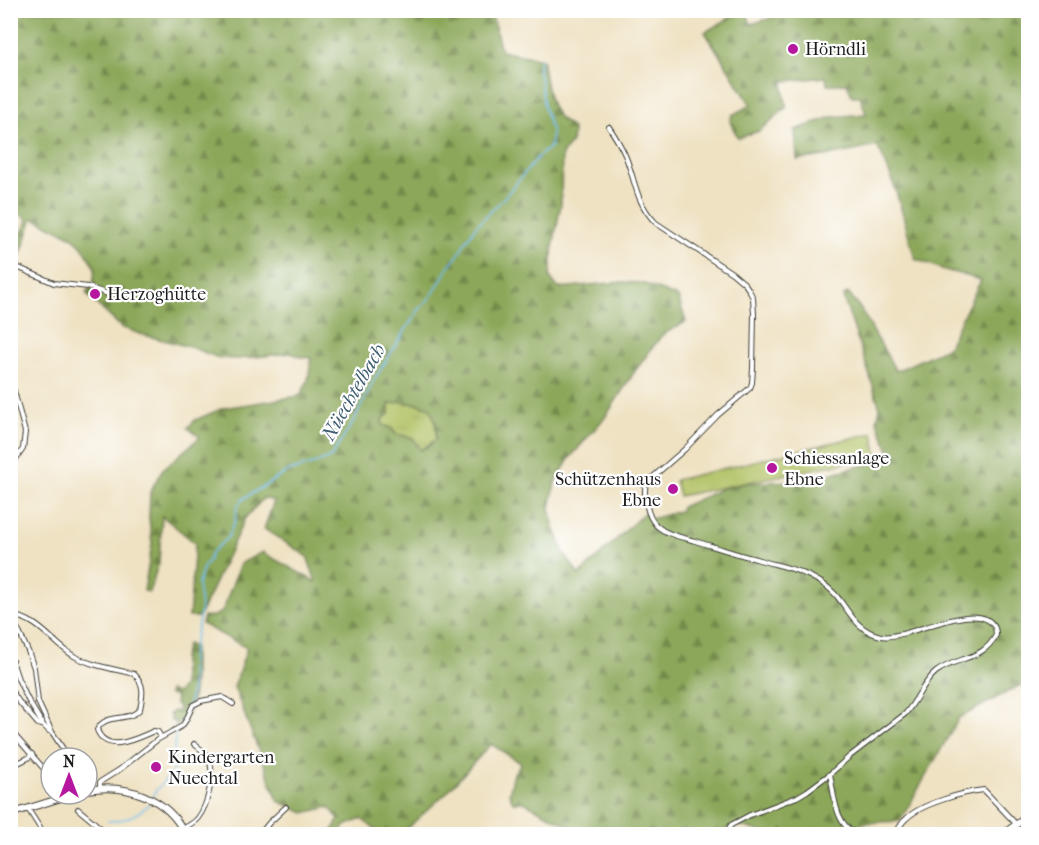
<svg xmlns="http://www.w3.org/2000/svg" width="1039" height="845" font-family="'IM FELL French Canon',serif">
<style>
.grass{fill:url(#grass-tufts);stroke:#666e40;stroke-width:1.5}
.forest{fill:url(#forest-firs);stroke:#54623b;stroke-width:1.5;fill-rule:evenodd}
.pitch{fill:#b0c164;stroke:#666e40;stroke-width:1.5}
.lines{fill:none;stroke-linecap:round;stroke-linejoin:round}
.stream{stroke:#74bfed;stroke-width:1.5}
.street-casing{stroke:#3c3a35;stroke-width:6}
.secondary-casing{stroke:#3c3a35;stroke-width:8}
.street{stroke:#fff;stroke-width:4}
.secondary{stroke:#fff;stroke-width:6}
.poi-dot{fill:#b5179e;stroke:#fff;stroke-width:2}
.labels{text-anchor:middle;stroke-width:4.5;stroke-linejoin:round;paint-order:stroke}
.poi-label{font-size:18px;fill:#1c1c1c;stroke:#fff;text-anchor:start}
.water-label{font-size:20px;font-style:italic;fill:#3f5d70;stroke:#fff}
</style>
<defs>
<pattern id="grass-tufts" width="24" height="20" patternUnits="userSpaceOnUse" patternTransform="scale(1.5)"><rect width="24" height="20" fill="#b0c164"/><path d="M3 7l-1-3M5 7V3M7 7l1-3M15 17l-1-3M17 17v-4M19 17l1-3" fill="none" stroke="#97a556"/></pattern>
<pattern id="forest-firs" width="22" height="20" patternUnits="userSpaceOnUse" patternTransform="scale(1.5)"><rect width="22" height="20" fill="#8ca75a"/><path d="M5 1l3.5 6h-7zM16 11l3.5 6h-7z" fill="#72874a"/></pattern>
</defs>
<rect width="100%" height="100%" fill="#fff"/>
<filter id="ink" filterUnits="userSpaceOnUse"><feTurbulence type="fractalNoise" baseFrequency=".0167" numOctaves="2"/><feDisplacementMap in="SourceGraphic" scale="12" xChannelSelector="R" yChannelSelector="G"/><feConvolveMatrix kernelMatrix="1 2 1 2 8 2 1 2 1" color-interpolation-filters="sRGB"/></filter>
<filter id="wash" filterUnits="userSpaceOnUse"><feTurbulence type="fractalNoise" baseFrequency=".008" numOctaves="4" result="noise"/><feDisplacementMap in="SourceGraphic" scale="24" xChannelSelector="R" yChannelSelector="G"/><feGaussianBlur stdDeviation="1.35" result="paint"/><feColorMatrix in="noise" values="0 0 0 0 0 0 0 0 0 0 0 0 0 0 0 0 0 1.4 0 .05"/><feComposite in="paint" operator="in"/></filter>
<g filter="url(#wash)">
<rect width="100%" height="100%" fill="#efe2c3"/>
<path class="grass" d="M401,402l17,2 12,4c5,10 7,19 6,31l-15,11 -8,-12 -17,-4 -5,-6 -8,-3 -2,-5 8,-6v-10z"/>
<g class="forest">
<path d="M797,10l231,1v670l-69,37 -59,103 -37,2 -8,6 -40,5h-41l-9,-1 -28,-8 -21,9h-132l-60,-32h-11l-4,-8 5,-21 7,-10 -30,-19 -45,49 -45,41h-19l-21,-15 -16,7 -6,8h-7l1,-5 6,-10 -10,-12 -25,6 -26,-12 -44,-114 13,-39 -45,-24 2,-7 10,-1 8,-4 18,-48 22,-12 54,30 -9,-26 -43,-27 10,-28 -10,-3 -19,20 -46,99h-10l6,-74 -33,-27 -3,47 -10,29 -5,-1 8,-47 -3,-26 1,-26 12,-22 38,-33 -12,-9 7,-8 28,-12 77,-12 8,-16 3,-22 -10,-1 -10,-4 -53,6 -19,-1 -29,-11 -50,-13 -19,-7 -33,-31 -2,-4 7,-7 2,-17 -13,-22 -11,-10 -38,-18 -13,38 -3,-4 4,-8 -2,-7 9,-17 -13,-9c1,-7 1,-15 -4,-21v-53l8,-16 -8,-7 -1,-103h481l10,40 41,8c3,15 4,34 11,49 3,8 13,16 20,21l-1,13 -10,12 -1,50 -8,43 -3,30 8,11 63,-6 21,1 36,14 8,25 -24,13 -27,36 -29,45 -37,43 -14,24 -5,25 4,19 11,28 14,20 66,-63 6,7 29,-8 1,-4 40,-18 26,-6 47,-2 16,-2 61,-16 19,-10 -13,-32 3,-13 -17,-53 -20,-58 5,-4 12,15 36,63 51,-23 34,-68 -36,-10 -30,-11c-11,-38 -19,-78 -38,-113l-38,8 -42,6 -2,-30 36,-13 35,-3 -6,-18h-8l-5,-13 -20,2 -1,-8 -38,4 -3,-1c-5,10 2,17 1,28l-27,23 -21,7 -8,-16 2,-7 19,-10 -46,-73 37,-21h4l5,13zM401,402l17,2 12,4c5,10 7,19 6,31l-7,7 -8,4 -8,-12 -17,-4 -5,-6 -8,-3 -1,-5 7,-6v-10z"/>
<path d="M187,644l7,3c-1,23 5,65 -18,78l-1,-4h-4v-4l-2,-2 5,-4 4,2 1,-6 -4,-3 1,-8 -7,-1v-4l9,2 5,-8v-27z"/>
</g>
<path class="pitch" d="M873,433l5,23 -199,40 -4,-16z"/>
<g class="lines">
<g class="stream">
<path d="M181,724l7,-14 4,-24 -1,-27 10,-50 -3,-25 6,-18 5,-6 1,-6 5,-5 13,-12 7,-16 2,-14 6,-8 44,-27 33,-10 11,-5 24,-38 19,-39 25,-40 19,-29 15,-17 17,-30 7,-7 7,-13 12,-18 26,-26 37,-44 11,-9 2,-14 -8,-26 -5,-37 1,-12"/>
<path d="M153,795l4,-6 16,-17 2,-35 2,-6"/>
<path d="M108,821c15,1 31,-7 41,-17"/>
</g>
</g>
</g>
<g filter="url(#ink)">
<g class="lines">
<g class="street-casing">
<g id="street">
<path d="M609,127c6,9 12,19 16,28 11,26 10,47 31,68l76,50 13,11 4,6 4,8 1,16 -1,54 -1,15 -2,5 -32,27 -33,34 -39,34c-3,12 1,34 11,43 10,9 25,11 38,15 20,6 41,13 61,18 15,5 30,7 44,13 13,5 25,11 35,22 14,16 21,37 46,42 25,5 96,-38 113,-10 2,3 2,6 2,9 -13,26 -39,21 -60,37 -13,10 -19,29 -31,42l-55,42 -20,18 -23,17 -10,6 -47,18 -19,10 -6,9"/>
<path d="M10,264l44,19 34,4 23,8"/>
<path d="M10,376l15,56 -2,17 -13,18"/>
<path d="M11,615l17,36 6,17 4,34 14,30"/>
<path d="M10,616c27,0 43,28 64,40 18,10 40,13 60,18 11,10 9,21 6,35 -11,14 -35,3 -43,21 10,25 40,8 57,1l4,1 3,5"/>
<path d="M10,655l8,24 10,21 15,25 6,6 3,1 17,26"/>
<path d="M10,689l9,13 19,22 4,1"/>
<path d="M10,730l41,47"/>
<path d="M10,767l18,-9 4,-4"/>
<path d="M830,774c4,20 5,53 28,60"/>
<path d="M87,782l2,7"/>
<path d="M100,788v-6l19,-12 38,-30 25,-14 4,-6 7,-15 8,-4 21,-4 11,7"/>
<path d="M28,809l12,19v6"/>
<path d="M78,809l30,25"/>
<path d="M182,829c6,-3 12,-6 16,-11 10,-13 18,-46 10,-61 -3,-6 -9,-9 -14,-13"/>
<path d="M260,834l9,-11 17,-16"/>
<path d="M896,834c2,-5 6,-12 11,-16 14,-14 57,-26 77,-28l32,34"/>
</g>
</g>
<g class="secondary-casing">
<g id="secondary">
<path d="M87,790c39,-7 80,7 98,44"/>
<path d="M10,814l64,-20"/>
<path d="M1003,834l25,-18"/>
</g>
</g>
<use href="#street" class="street"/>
<use href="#secondary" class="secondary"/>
</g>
</g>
<g class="poi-dot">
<circle cx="793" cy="49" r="6"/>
<circle cx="95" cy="294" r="6"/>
<circle cx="772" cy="468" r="6"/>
<circle cx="673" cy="489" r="6"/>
<circle cx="156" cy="767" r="6"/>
</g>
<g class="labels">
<g class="poi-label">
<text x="805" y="55">Hörndli</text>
<text x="107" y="300">Herzoghütte</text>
<text x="784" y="464">Schiessanlage<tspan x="784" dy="21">Ebne</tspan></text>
<text x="661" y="485" text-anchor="end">Schützenhaus<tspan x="661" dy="21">Ebne</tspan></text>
<text x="168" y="763">Kindergarten<tspan x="168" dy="21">Nuechtal</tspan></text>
</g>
<g class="water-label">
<text transform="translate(353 392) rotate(-60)" y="7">Nüechtelbach</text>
</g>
</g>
<rect width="1039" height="845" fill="none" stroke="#fff" stroke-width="36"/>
<g transform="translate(69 776)"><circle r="28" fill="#ffffff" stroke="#a4a4a4" stroke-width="1.5"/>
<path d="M0-4.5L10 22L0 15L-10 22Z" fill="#b5179e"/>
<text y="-9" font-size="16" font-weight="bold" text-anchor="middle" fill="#1c1c1c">N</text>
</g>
</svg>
